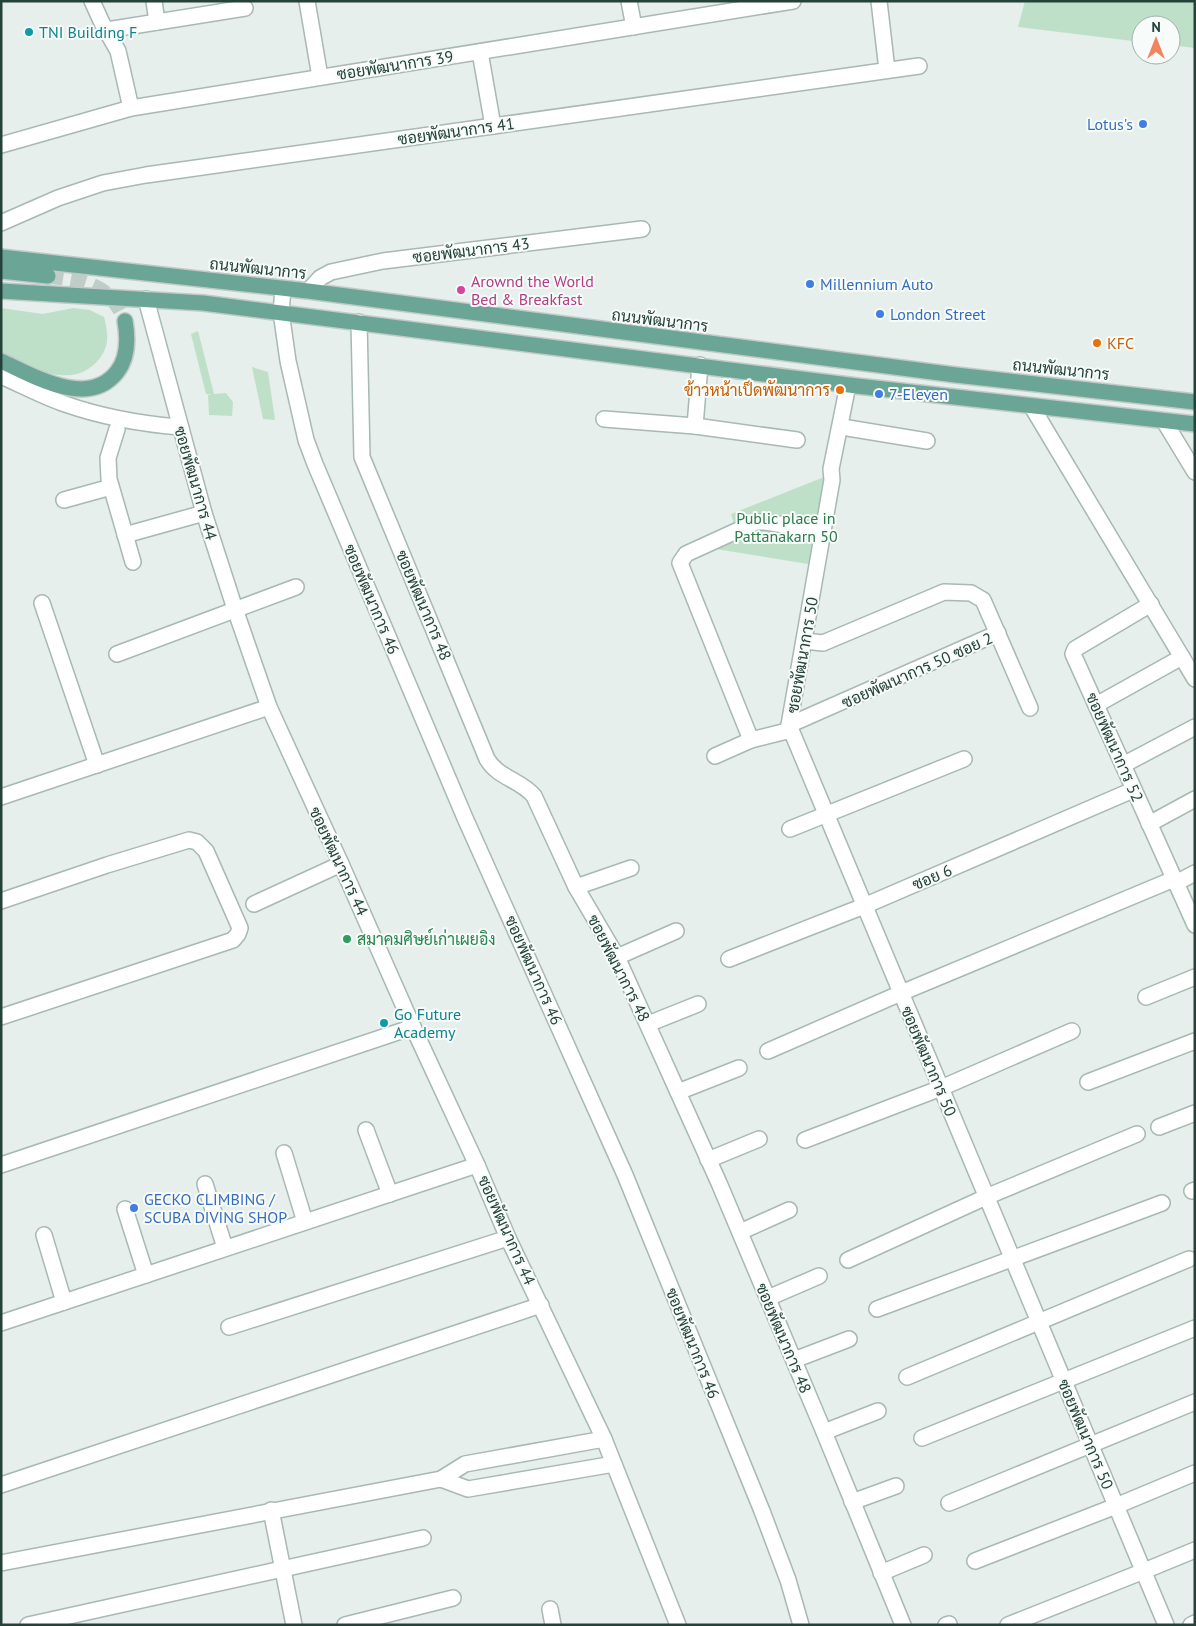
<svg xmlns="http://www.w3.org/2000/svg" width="1196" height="1626" font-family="'PT Sans',Sarabun,sans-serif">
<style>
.green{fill:#bfe0c8}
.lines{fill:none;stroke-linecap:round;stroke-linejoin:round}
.major-tunnel{stroke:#bfccc8;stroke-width:15;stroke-dasharray:15 8;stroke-linecap:butt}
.minor-casing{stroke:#a8b8b2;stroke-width:18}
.major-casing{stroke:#c2cac8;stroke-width:18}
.minor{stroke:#fff;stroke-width:15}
.major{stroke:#6aa596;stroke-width:15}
.culture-dot{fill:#0f9aa8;stroke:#f7fbf9;stroke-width:2}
.shop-dot{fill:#3f7fe0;stroke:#f7fbf9;stroke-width:2}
.hotel-dot{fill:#d1479c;stroke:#f7fbf9;stroke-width:2}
.food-dot{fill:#e8710a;stroke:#f7fbf9;stroke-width:2}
.leisure-dot{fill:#2e9e5b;stroke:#f7fbf9;stroke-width:2}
.labels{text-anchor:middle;stroke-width:4;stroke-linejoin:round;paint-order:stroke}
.culture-label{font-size:16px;fill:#0d838f;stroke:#f7fbf9;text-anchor:start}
.street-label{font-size:16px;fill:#24423a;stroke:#f7fbf9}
.shop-label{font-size:16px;fill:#366cbe;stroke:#f7fbf9;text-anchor:start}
.hotel-label{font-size:16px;fill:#b23c85;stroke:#f7fbf9;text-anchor:start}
.food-label{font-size:16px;fill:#c56008;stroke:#f7fbf9;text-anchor:start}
.park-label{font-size:16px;fill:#2d7a4b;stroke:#f7fbf9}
.leisure-label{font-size:16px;fill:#27864d;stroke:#f7fbf9;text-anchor:start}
</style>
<rect width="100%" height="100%" fill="#e6efeb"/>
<g class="green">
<path d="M1025,1h170v47l-24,-3v-20h-30v17l-123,-15z"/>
<path d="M1,308l42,6 30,-6 17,2 14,7c4,15 6,28 -4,41 -26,34 -68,10 -99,-4z"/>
<path d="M198,331l16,63 12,-1 7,9 -1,14 -23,-1 -1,-20 4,-1h-6l-15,-60z"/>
<path d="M252,367l16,5 7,48 -12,-1z"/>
<path d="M824,477l4,9 -14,79 -98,-16 -2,-9 22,-10 -5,-16z"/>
</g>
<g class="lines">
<path class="major-tunnel" d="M48,276c35,4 64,9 77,45"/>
<g class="minor-casing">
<g id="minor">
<path d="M92,1l10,22 16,28 13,57"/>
<path d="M154,1l3,21"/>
<path d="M307,1l13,76"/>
<path d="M629,1l5,26"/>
<path d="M879,1l8,69"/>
<path d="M107,30l138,-22"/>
<path d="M480,52l13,74"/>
<path d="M1,145l130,-37 662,-107"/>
<path d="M1,223l57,-25 45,-15 43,-8 773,-109"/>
<path d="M283,289l-2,23 7,49 18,79 9,24 150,354 160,357 137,336 26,69 13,45"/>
<path d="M308,291l12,-13 11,-6 52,-11 259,-32"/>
<path d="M146,299l58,214 31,96 34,98 72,157 72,163 64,138 31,73 96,201 74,186"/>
<path d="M359,322l3,135 125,302c11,19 34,21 47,37l42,91 41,70 102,226 105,249 79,193"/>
<path d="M1,376c21,9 43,21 64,28 37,13 77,20 115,23"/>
<path d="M848,385l-17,84 1,11 -43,245 2,5 375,895"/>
<path d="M1032,407l163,272"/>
<path d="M604,419l91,7 102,14"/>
<path d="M1164,421l31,51"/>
<path d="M695,426l5,-61"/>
<path d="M848,428l79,13"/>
<path d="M117,429l-9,29 1,21 24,83"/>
<path d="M64,500l47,-13"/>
<path d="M125,535l79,-22"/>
<path d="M42,603l55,162"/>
<path d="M1151,604l-76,45 -2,5 122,271"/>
<path d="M804,641l19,2 121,-51 27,1 12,7 47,108"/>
<path d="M117,654l179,-67"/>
<path d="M1096,705l86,-48"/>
<path d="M789,725l209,-92"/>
<path d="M751,740l-71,-177 6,-9 70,-32h9l58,9"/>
<path d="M715,756l36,-16 40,-10"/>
<path d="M1123,765l72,-38"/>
<path d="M1,797l268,-90"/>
<path d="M1149,824l46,-25"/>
<path d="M790,829l174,-70"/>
<path d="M1176,883l19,-10"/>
<path d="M576,887l55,-19"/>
<path d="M1,901l106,-36 82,-25 8,2 9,9 34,77 -2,6 -5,6 -232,77"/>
<path d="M254,904l87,-40"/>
<path d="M617,957l59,-26"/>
<path d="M729,959l135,-53 269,-116"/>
<path d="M1146,997l49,-20"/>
<path d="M648,1024l50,-20"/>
<path d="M768,1051l133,-58 273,-114"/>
<path d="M1088,1082l107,-41"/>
<path d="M678,1092l61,-24"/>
<path d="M1159,1127l36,-14"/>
<path d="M366,1130l24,64"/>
<path d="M805,1140l136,-52 131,-57"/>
<path d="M284,1153l21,69"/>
<path d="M708,1160l51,-21"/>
<path d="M1,1165l412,-138"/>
<path d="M205,1184l20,64"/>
<path d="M1192,1191l3,-1"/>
<path d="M125,1209l21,66"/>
<path d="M740,1232l49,-22"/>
<path d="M44,1235l20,67"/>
<path d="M848,1260l138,-63 151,-63"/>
<path d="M768,1298l51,-22"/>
<path d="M877,1309l285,-106"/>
<path d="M1,1323l476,-158"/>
<path d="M229,1327l279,-89"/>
<path d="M794,1360l55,-21"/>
<path d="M907,1377l282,-118"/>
<path d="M824,1432l54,-21"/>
<path d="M922,1438l273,-110"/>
<path d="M441,1479l27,10 146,-25"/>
<path d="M1,1485l540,-180"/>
<path d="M852,1502l44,-16"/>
<path d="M949,1503l246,-101"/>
<path d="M271,1510l23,115"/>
<path d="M975,1561l141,-55 79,-33"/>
<path d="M1,1563l440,-84 24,-15 139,-25"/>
<path d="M881,1573l43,-18"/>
<path d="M550,1609l3,16"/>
<path d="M28,1625l395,-87"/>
<path d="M345,1625l108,-27"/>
<path d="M946,1625l3,-1"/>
<path d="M1008,1625l136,-54 51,-21"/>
<path d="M1191,1625l4,-2"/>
</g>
</g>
<g class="major-casing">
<g id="major">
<path d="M1,257l307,34 648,84 239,27"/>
<path d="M1,271l47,5"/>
<path d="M1,291l202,12 654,83 338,38"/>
<path d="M1,361c33,15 87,48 116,11 11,-14 11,-34 8,-51"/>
</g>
</g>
<use href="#minor" class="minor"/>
<use href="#major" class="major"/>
</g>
<g class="culture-dot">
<circle cx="29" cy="32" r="5"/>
<circle cx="384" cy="1023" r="5"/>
</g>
<g class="shop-dot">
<circle cx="1143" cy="124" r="5"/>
<circle cx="810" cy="284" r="5"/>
<circle cx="880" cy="314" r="5"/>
<circle cx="879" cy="394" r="5"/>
<circle cx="134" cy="1208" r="5"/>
</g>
<circle class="hotel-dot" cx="461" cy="290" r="5"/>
<g class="food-dot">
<circle cx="1097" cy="343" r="5"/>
<circle cx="840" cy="390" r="5"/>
</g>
<circle class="leisure-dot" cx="347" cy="939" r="5"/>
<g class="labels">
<g class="culture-label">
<text x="39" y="38">TNI Building F</text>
<text x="394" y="1020">Go Future<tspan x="394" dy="18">Academy</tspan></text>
</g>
<g class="street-label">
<text transform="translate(395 65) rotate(-9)" y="6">ซอยพัฒนาการ 39</text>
<text transform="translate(456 131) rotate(-8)" y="6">ซอยพัฒนาการ 41</text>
<text transform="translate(471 250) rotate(-7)" y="6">ซอยพัฒนาการ 43</text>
<text transform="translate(258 268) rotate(6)" y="6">ถนนพัฒนาการ</text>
<text transform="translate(660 320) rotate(7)" y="6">ถนนพัฒนาการ</text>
<text transform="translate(1061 369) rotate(6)" y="6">ถนนพัฒนาการ</text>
<text transform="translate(196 483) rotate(74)" y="6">ซอยพัฒนาการ 44</text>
<text transform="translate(372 599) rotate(67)" y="6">ซอยพัฒนาการ 46</text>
<text transform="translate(424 605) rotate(67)" y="6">ซอยพัฒนาการ 48</text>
<text transform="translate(802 655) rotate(-80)" y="6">ซอยพัฒนาการ 50</text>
<text transform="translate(917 670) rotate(-24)" y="6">ซอยพัฒนาการ 50 ซอย 2</text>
<text transform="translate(1115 747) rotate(66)" y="6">ซอยพัฒนาการ 52</text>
<text transform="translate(339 861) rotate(65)" y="6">ซอยพัฒนาการ 44</text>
<text transform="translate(932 877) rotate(-23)" y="6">ซอย 6</text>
<text transform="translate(619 968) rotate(63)" y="6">ซอยพัฒนาการ 48</text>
<text transform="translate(534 970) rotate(66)" y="6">ซอยพัฒนาการ 46</text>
<text transform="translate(929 1061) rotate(67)" y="6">ซอยพัฒนาการ 50</text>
<text transform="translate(507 1230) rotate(66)" y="6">ซอยพัฒนาการ 44</text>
<text transform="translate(784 1338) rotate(67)" y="6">ซอยพัฒนาการ 48</text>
<text transform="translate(693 1343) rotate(68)" y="6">ซอยพัฒนาการ 46</text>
<text transform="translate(1086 1434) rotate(67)" y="6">ซอยพัฒนาการ 50</text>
</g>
<g class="shop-label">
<text x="1133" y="130" text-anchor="end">Lotus's</text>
<text x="820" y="290">Millennium Auto</text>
<text x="890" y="320">London Street</text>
<text x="889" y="400">7-Eleven</text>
<text x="144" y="1205">GECKO CLIMBING /<tspan x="144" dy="18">SCUBA DIVING SHOP</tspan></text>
</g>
<g class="hotel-label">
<text x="471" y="287">Arownd the World<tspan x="471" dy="18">Bed &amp; Breakfast</tspan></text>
</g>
<g class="food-label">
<text x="1107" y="349">KFC</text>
<text x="830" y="396" text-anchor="end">ข้าวหน้าเป็ดพัฒนาการ</text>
</g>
<g class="park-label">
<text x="786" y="524">Public place in<tspan x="786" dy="18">Pattanakarn 50</tspan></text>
</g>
<g class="leisure-label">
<text x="357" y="945">สมาคมศิษย์เก่าเผยอิง</text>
</g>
</g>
<rect width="1196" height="1626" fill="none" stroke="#24423a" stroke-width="5"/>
<g transform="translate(1156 40)"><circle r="24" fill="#f7fbf9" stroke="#a3b1ad"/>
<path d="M0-4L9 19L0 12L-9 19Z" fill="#f4845f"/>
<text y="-8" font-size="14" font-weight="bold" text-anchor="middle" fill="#24423a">N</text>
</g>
</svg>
